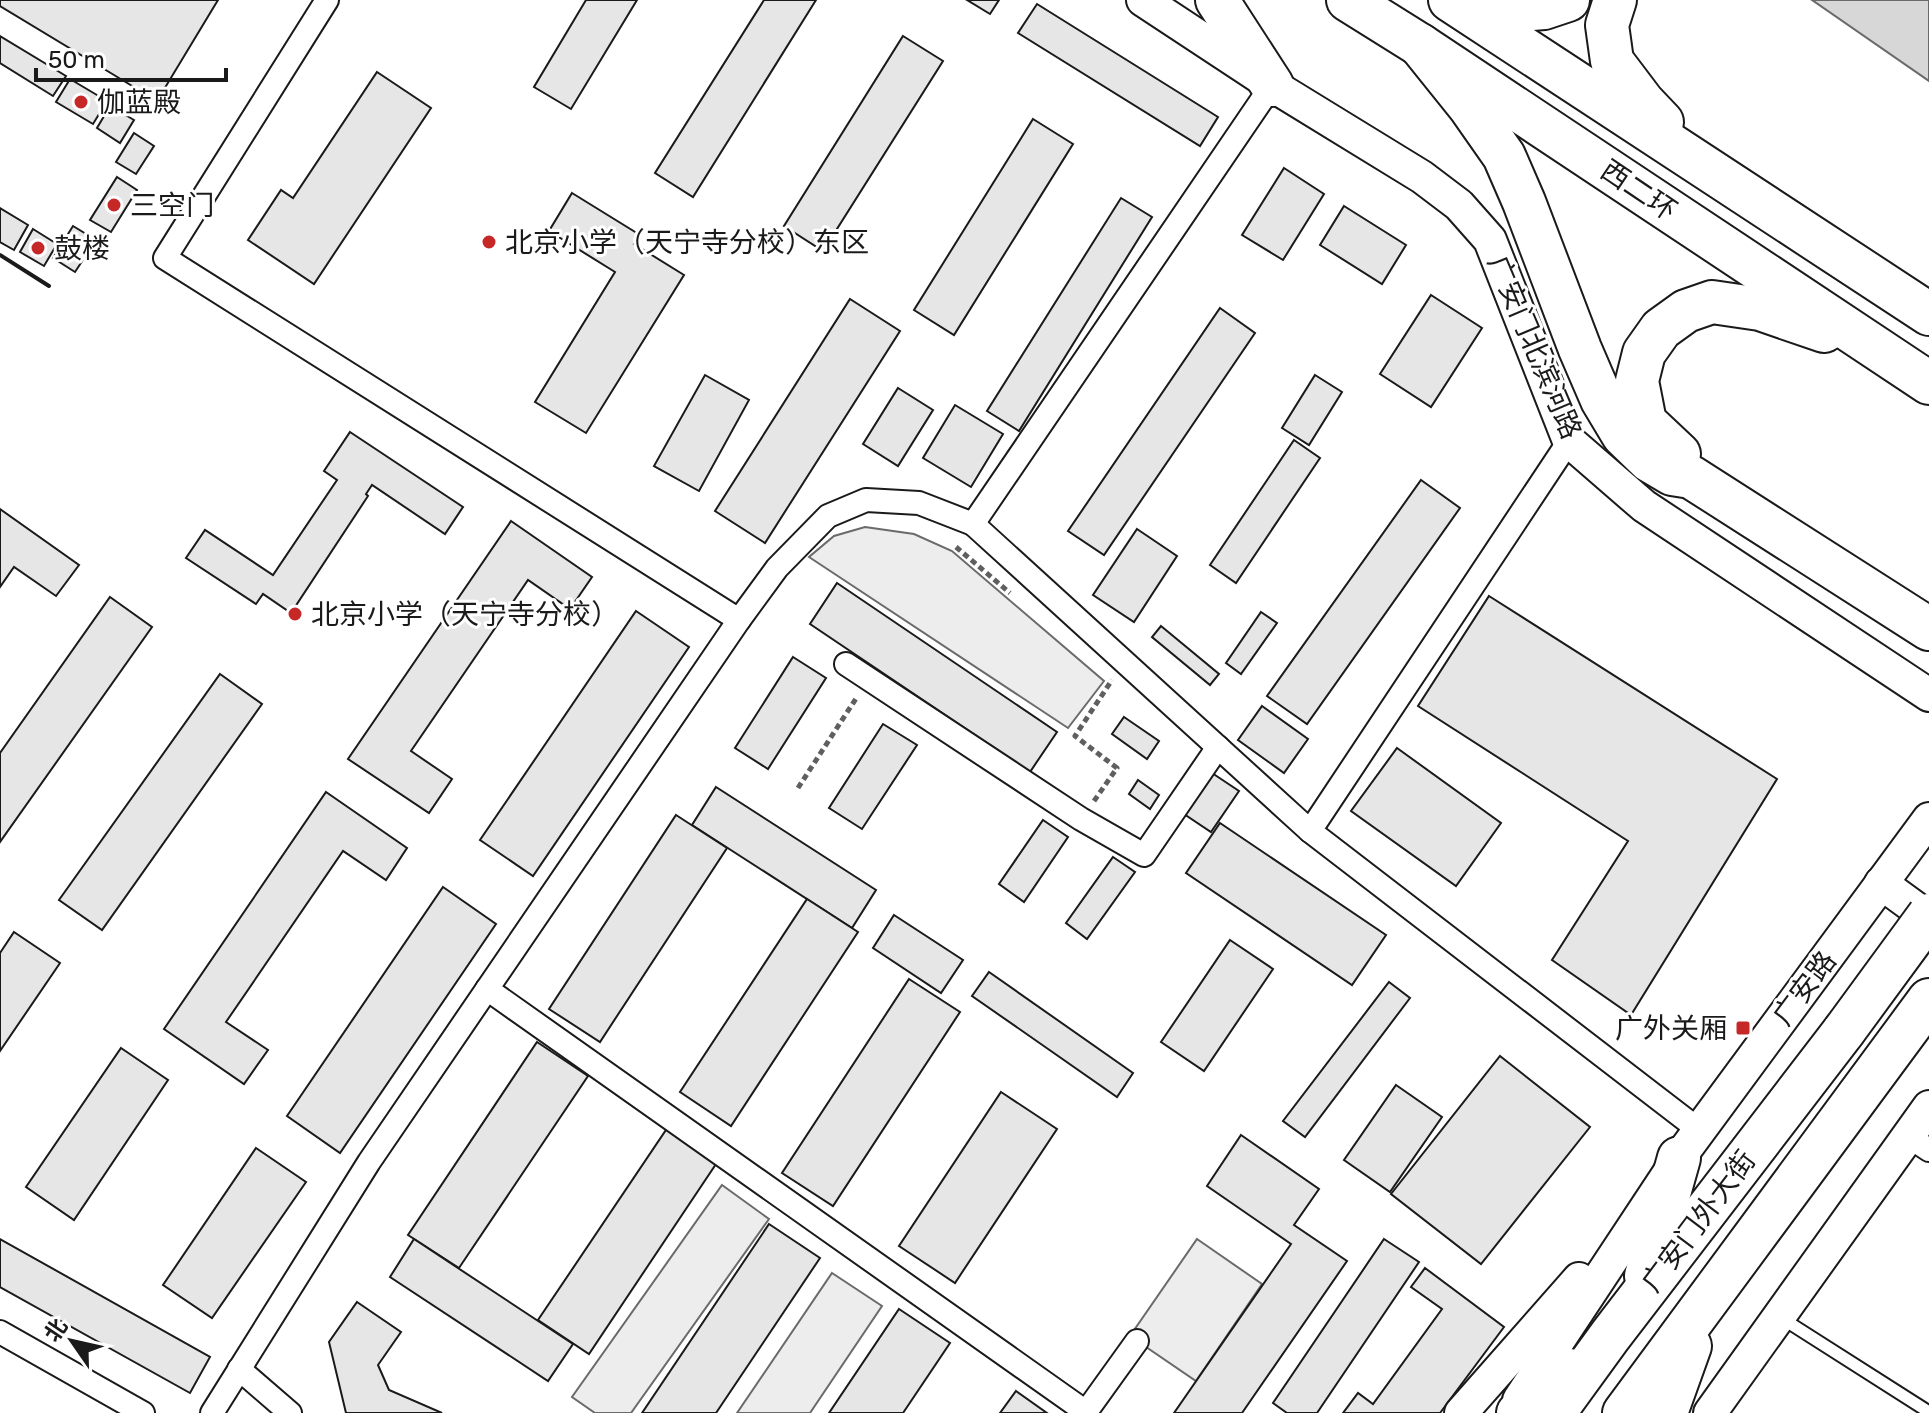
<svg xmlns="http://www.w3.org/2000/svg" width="1929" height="1413" font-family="Rubik,'Noto Sans SC',sans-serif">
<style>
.built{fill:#ededed;stroke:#6a6a6a;stroke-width:2}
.water{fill:#d7d7d7;stroke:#6a6a6a;stroke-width:2}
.building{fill:#e6e6e6;stroke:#1a1a1a;stroke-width:2}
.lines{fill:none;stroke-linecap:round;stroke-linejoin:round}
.lane-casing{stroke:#1a1a1a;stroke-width:15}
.street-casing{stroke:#1a1a1a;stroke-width:26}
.secondary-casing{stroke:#1a1a1a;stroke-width:36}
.highway-casing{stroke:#1a1a1a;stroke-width:46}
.path{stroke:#5f5f5f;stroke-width:5;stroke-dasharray:6 4;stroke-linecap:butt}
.lane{stroke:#fff;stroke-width:11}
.street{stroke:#fff;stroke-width:22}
.secondary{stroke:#fff;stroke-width:32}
.highway{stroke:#fff;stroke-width:42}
.highway-bridge-casing{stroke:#1a1a1a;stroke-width:46;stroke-linecap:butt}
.highway-bridge{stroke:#fff;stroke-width:42}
.wall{stroke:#1a1a1a;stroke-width:4}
.poi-dot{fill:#c62828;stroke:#fff;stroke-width:3}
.labels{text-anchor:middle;stroke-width:6;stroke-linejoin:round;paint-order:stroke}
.poi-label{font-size:28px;fill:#1a1a1a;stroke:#fff;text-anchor:start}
.street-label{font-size:28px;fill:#1a1a1a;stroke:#fff}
</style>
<rect width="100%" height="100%" fill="#fff"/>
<g class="built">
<path d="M865,527l49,7 38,17 152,130 -36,47 -259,-171 25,-21z"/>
<path d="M722,1185l47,34 -138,194h-36l-23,-16z"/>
<path d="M1197,1239l65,45 -66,97 -66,-45z"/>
<path d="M832,1273l50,33 -72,107h-73z"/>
</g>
<path class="water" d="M1812,0h117v81z"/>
<g class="building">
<path d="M0,0h218l-61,101 -157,-95z"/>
<path d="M586,0h51l-66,109 -37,-22z"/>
<path d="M764,0h52l-123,197 -38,-24z"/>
<path d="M967,0h32l-9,14z"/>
<path d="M1037,4l181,113 -18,29 -182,-113z"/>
<path d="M0,36l66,40 -13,20 -53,-33z"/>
<path d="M903,36l40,25 -120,190 -39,-25z"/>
<path d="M377,72l54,36 -117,176 -66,-44 33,-50 12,8z"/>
<path d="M70,79l37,22 -14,23 -37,-22z"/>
<path d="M110,106l24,14 -14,23 -23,-15z"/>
<path d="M1033,119l40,25 -119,191 -40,-25z"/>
<path d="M134,133l20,13 -18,28 -20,-12z"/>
<path d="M1284,168l40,26 -41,66 -41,-25z"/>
<path d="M117,177l20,13 -26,42 -21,-12z"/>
<path d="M572,193l68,42 -6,9 50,31 -98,158 -51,-31 80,-130 -66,-41z"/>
<path d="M1121,198l31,19 -133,214 -32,-20z"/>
<path d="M1344,206l62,39 -24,39 -62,-39z"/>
<path d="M0,208l28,17 -14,25 -14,-8z"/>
<path d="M73,226l23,14 -21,32 -22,-14z"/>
<path d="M33,229l24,15 -13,22 -24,-14z"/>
<path d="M1431,295l51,33 -51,79 -51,-33z"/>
<path d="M850,299l50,32 -135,212 -50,-32z"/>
<path d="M1220,308l35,25 -151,222 -36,-24z"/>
<path d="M705,375l44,25 -50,91 -45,-25z"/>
<path d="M1315,375l27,17 -33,53 -27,-17z"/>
<path d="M898,388l35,22 -35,56 -35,-22z"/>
<path d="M955,405l48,29 -32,53 -48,-29z"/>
<path d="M350,432l113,75 -18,27 -73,-49 -6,9 2,2 -77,117 -28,-19 -7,10 -70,-46 19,-28 68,45 64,-95 -13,-9z"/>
<path d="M1294,440l26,18 -84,125 -26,-18z"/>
<path d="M1421,480l39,28 -153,216 -40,-28z"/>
<path d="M0,509l79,56 -23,31 -42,-29 -14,20z"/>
<path d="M511,521l81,56 -22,32 -42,-29 -117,171 41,28 -23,34 -81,-54z"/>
<path d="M1137,529l40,27 -43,66 -41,-27z"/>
<path d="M837,583l220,149 -27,40 -220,-148z"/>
<path d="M1489,596l288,183 -146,236 -79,-55 76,-119 -210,-135z"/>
<path d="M110,597l42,30 -152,215v-89z"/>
<path d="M636,611l53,36 -156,229 -53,-36z"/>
<path d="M1261,612l16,11 -36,51 -15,-11z"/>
<path d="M1161,626l58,48 -9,11 -58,-48z"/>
<path d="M793,657l33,21 -58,91 -33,-21z"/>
<path d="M220,674l42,30 -160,226 -43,-30z"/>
<path d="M1262,706l46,33 -24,34 -46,-33z"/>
<path d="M1124,717l35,24 -12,18 -35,-25z"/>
<path d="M883,724l34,21 -55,84 -33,-21z"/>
<path d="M1397,748l104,75 -45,63 -105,-75z"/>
<path d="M1209,771l30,20 -28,41 -30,-20z"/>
<path d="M1138,780l21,15 -9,14 -21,-15z"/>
<path d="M716,787l160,103 -24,38 -160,-103z"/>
<path d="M326,792l81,56 -21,32 -43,-29 -117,171 42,28 -24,34 -80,-55z"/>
<path d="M676,815l51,33 -127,194 -51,-33z"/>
<path d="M1043,820l25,17 -44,65 -25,-18z"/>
<path d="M1220,823l166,112 -34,50 -166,-112z"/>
<path d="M1113,857l22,15 -48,67 -21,-16z"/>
<path d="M443,887l53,37 -156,229 -53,-37z"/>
<path d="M807,899l51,33 -127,194 -51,-34z"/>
<path d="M894,915l69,45 -22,33 -68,-45z"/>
<path d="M14,932l46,31 -60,88v-98z"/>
<path d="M1230,940l43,29 -69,102 -43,-29z"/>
<path d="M989,972l144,101 -16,24 -145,-101z"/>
<path d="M909,979l51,33 -127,194 -51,-33z"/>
<path d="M1389,982l21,16 -105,139 -22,-16z"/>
<path d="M537,1042l51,34 -129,192 -51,-33z"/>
<path d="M121,1048l47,32 -94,140 -48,-33z"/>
<path d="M1500,1056l90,71 -109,137 -90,-70z"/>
<path d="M1396,1085l46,32 -52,75 -46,-32z"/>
<path d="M1001,1092l56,37 -102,154 -56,-37z"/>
<path d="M668,1127l50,34 -129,193 -51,-34z"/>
<path d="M1241,1135l78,54 -25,36 53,36 -105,152h-68l117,-169 -84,-58z"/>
<path d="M256,1148l50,34 -94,136 -49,-33z"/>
<path d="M769,1224l51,34 -104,155h-74z"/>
<path d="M0,1239l210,118 -20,36 -190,-106z"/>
<path d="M414,1239l159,105 -25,37 -158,-104z"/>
<path d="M1384,1239l35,23 -102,151h-30l-14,-10z"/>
<path d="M1425,1268l79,59 -64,86h-97l15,-20 15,11 69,-95 -31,-22z"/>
<path d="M357,1302l44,30 -23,33 11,25 53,23h-96l-17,-71z"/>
<path d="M899,1309l51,34 -47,70h-74z"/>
<path d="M1016,1391l31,22h-47z"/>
</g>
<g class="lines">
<g class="lane-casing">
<path id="lane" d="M1783,1319l146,93"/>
</g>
<g class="street-casing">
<g id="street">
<path d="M327,0l-162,258 574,362"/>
<path d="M973,524l337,307 389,299"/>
<path d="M846,664l235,155 63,36 74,-108"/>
<path d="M1310,831l259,-390"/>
<path d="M487,989l599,423 51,-71"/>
<path d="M1908,1136l21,14"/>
<path d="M0,1332l143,81"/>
<path d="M239,1369l51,44"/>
<path d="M212,1413l157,-251 370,-542 38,-52 51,-52 38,-16 53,3 54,21 299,-439"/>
</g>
</g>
<g class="secondary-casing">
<g id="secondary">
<path d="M1143,0l129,85 150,92 37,28 31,35 79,201 75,65 285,189"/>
<path d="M1881,883l48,35"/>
<path d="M1519,1400l160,-242 250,-339"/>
<path d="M1461,1413l118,-134"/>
<path d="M1710,1413l219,-306"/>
</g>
</g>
<g class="highway-casing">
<g id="highway">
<path d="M1217,0l55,85"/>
<path d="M1348,0l72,45 509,338"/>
<path d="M1450,0l479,314"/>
<path d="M1488,0l32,10 24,-2 24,-8"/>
<path d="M1615,0l-8,25 5,36 31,41 19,20"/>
<path d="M1420,45l49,61 35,50 20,46 56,147 22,51 21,35 27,26 22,13 19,3 238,152"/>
<path d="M1679,454l-34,-32 -8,-41 7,-28 17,-24 25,-18 26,-9 48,7 64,22"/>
<path d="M1646,1276l33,-118"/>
<path d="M1518,1413l51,-43"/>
<path d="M1554,1413l56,-77 234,-305"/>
<path d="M1624,1413l305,-413"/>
<path d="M1666,1413l24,-67"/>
</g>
</g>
<g class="path">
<path d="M956,547l54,46"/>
<path d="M798,788l59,-91"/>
<path d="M1094,801l23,-33 -42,-32 37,-56"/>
</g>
<use href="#lane" class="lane"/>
<use href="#street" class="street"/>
<use href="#secondary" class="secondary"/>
<use href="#highway" class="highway"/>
<g class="highway-bridge-casing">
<path id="highway-bridge" d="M1844,1031l85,-116"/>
</g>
<use href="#highway-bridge" class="highway-bridge"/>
<path class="wall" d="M0,255l49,31"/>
</g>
<g class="poi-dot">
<circle cx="81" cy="102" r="8"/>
<circle cx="114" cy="205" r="8"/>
<circle cx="489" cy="242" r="8"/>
<circle cx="38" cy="248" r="8"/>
<circle cx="295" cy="614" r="8"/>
<rect x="1735" y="1020" width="16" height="16" rx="4"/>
</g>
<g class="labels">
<g class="poi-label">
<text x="97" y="112">伽蓝殿</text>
<text x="130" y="215">三空门</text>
<text x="505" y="252">北京小学（天宁寺分校）东区</text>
<text x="54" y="258">鼓楼</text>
<text x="311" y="624">北京小学（天宁寺分校）</text>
<text x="1727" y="1038" text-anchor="end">广外关厢</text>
</g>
<g class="street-label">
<text transform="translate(1639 190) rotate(34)" y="10">西二环</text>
<text transform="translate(1535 347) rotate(67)" y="10">广安门北滨河路</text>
<text transform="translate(1804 988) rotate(-53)" y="10">广安路</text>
<text transform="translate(1698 1221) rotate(-53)" y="10">广安门外大街</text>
</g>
</g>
<g transform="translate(72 1341) rotate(304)" stroke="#ffffff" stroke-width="6" paint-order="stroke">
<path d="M0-6L14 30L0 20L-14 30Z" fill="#1a1a1a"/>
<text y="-12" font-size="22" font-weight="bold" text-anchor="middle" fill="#1a1a1a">北</text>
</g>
<path d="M36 68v12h190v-12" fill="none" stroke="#1a1a1a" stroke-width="4"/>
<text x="48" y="68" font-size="24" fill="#1a1a1a" stroke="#ffffff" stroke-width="6" paint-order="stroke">50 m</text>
</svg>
